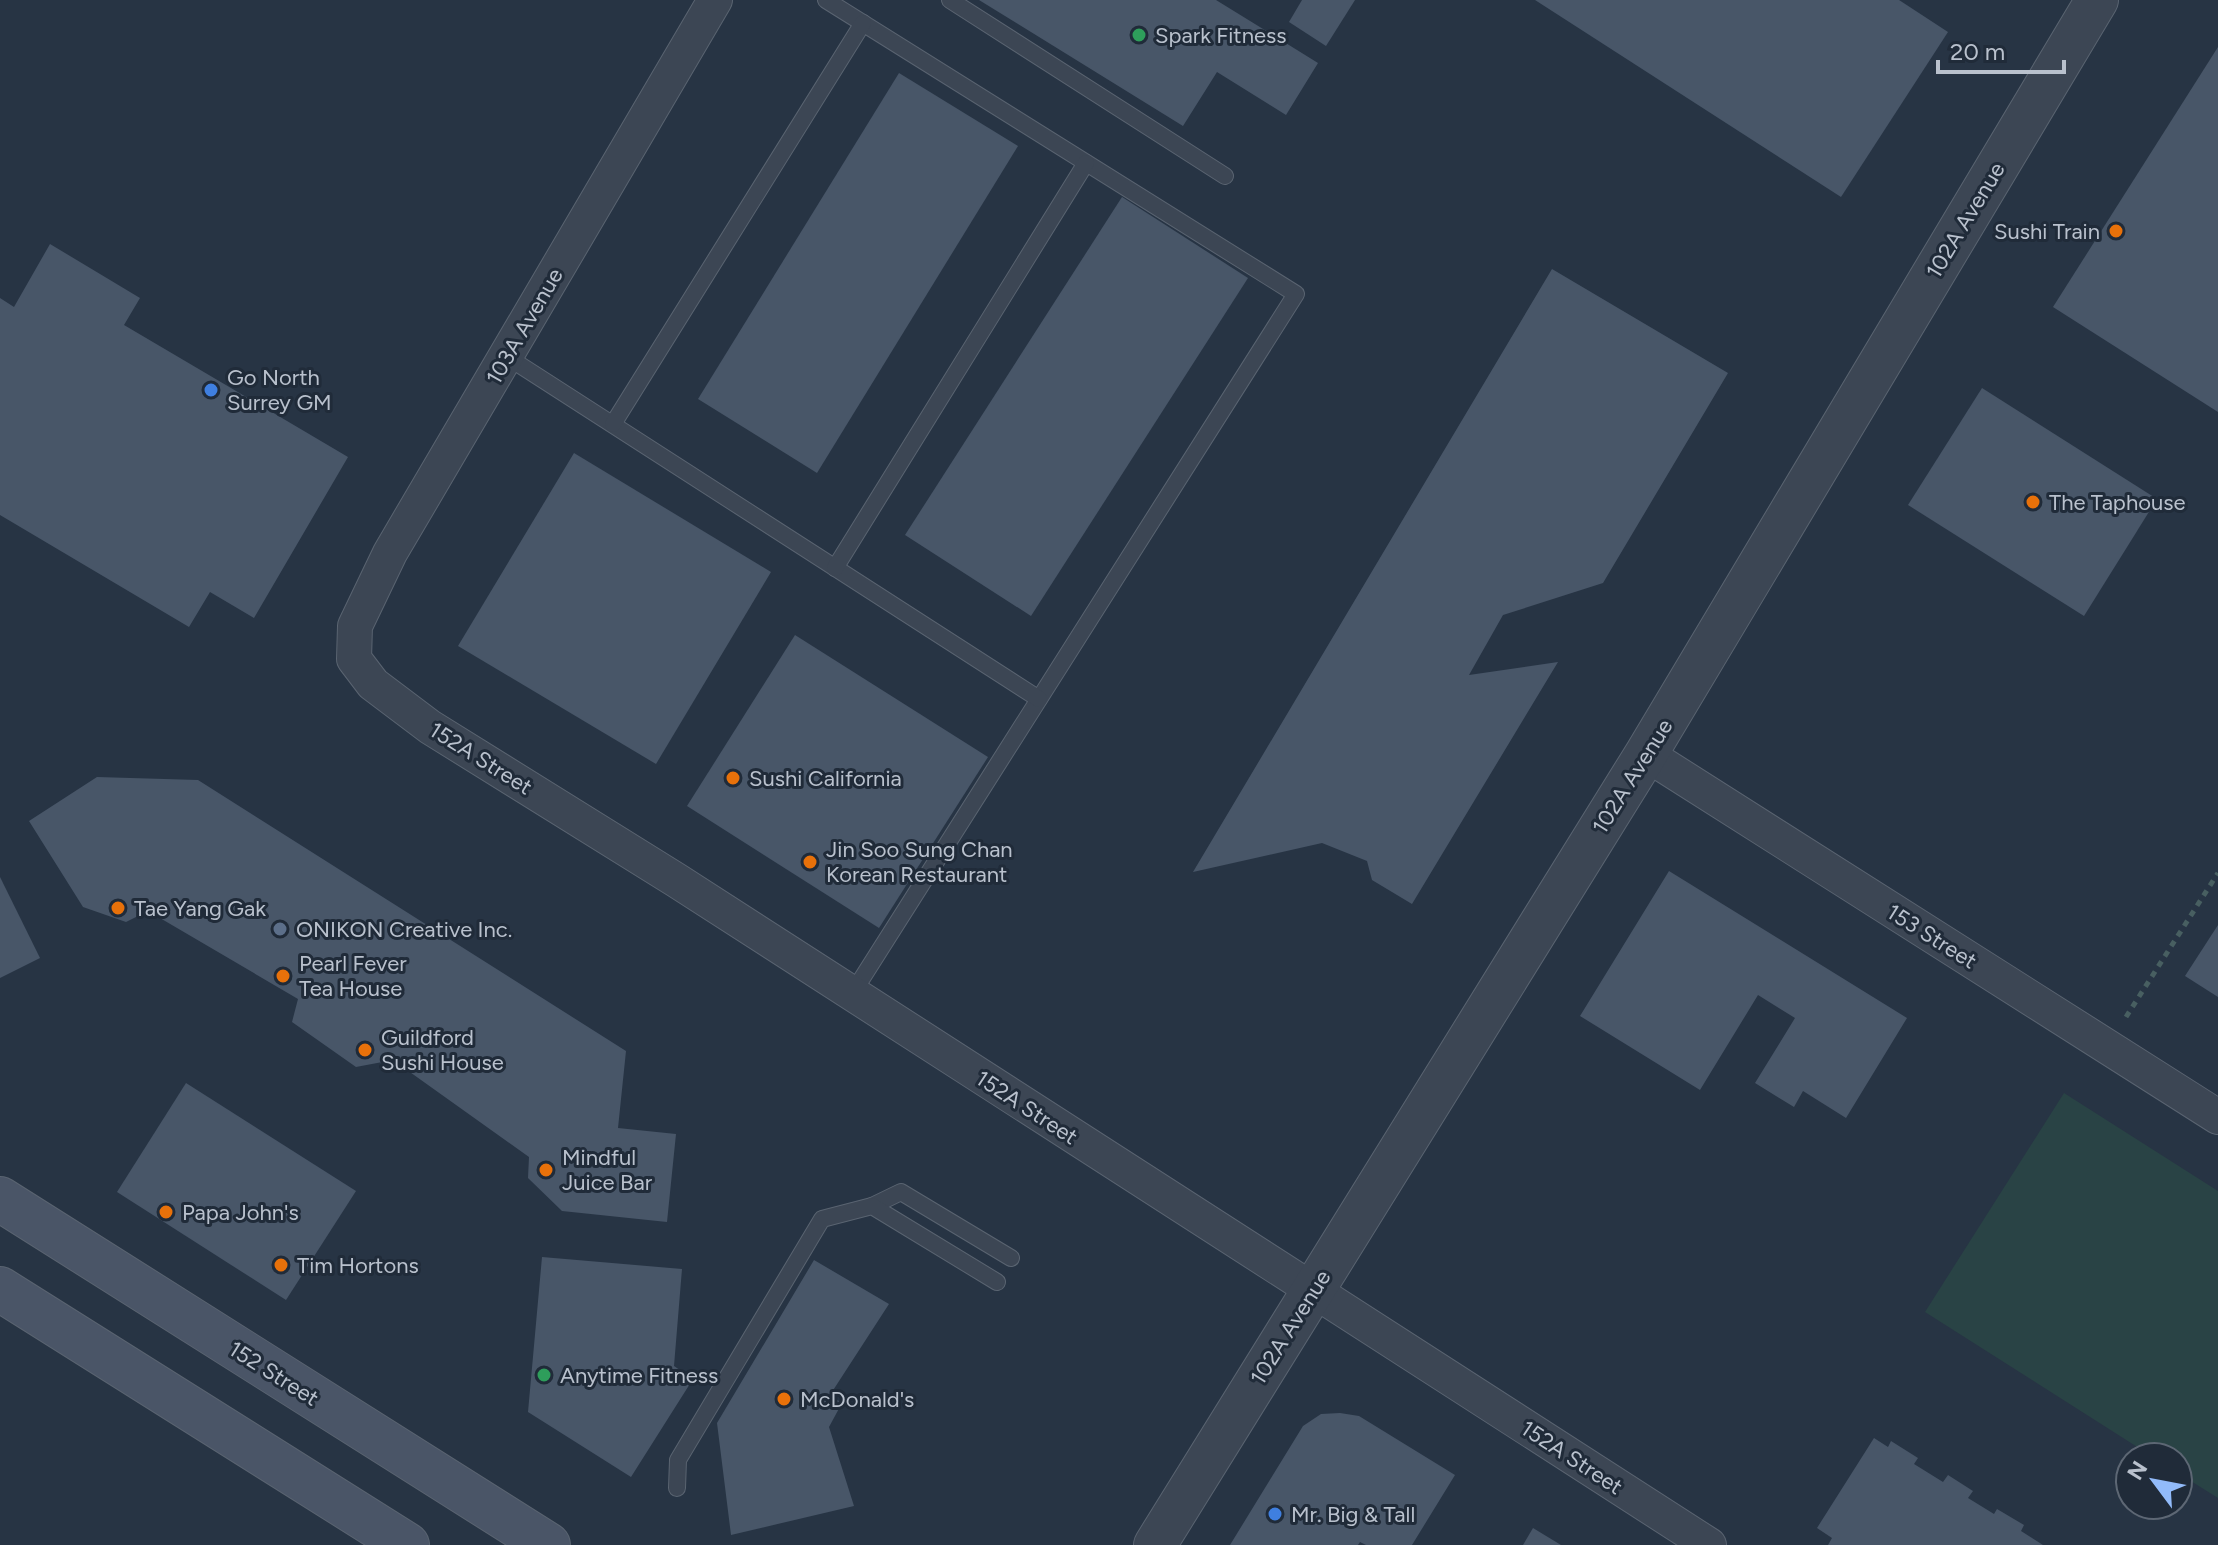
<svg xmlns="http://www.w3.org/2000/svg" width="2218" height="1545" font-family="Figtree,sans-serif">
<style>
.green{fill:#294345}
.building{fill:#485668}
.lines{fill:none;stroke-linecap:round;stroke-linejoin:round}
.service-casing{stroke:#5a6471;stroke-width:18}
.minor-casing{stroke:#5a6471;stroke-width:36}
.tertiary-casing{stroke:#5a6471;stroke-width:44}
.secondary-casing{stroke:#5a6471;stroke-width:46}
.path{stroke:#485f61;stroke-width:5;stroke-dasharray:6 6;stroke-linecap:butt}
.service{stroke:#3c4654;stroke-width:16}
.minor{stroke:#3c4654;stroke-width:34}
.tertiary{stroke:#3c4654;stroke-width:42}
.secondary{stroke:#4a5567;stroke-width:44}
.leisure-dot{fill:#2e9e5b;stroke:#202b39;stroke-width:3}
.food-dot{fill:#e8710a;stroke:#202b39;stroke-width:3}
.shop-dot{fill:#3f7fe0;stroke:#202b39;stroke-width:3}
.service-dot{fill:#5c6f8a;stroke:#202b39;stroke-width:3}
.labels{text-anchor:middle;stroke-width:6;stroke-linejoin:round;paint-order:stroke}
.poi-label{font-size:22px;fill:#b9c1cd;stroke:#202b39;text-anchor:start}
.street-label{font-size:22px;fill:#b9c1cd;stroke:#202b39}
</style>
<rect width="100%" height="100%" fill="#273444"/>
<path class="green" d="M2064,1093l154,98v307l-40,-25v-16h-25l-228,-145z"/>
<g class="building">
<path d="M979,0h237l102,63 -32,52 -69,-43 -34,54z"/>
<path d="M1302,0h53l-29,46 -37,-24z"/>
<path d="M1535,0h364l49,32 -107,165z"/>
<path d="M2218,47v365l-165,-105z"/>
<path d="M899,73l119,73 -201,327 -119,-74z"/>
<path d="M1122,197l126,81 -217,338 -126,-81z"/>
<path d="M50,244l90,54 -16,27 224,132 -94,161 -44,-26 -21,35 -189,-112v-217l14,9z"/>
<path d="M1552,269l176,104 -125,210 -100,32 -34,60 89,-13 -146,242 -40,-24 -5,-19 -45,-18 -129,29z"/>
<path d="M1982,388l175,111 -73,117 -176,-111z"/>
<path d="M574,453l197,119 -115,192 -198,-118z"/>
<path d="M795,635l193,122 -109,171 -192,-122z"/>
<path d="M97,777l101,3 428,271 -8,77 58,6 -9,88 -105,-11 -34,-33 1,-21 -136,-97 -37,7 -64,-45 6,-23 -150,-88 -22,11 -43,-15 -54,-86z"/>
<path d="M1669,871l238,147 -61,100 -43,-27 -9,16 -39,-24 40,-65 -37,-23 -58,95 -120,-74z"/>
<path d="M0,877l40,81 -40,20z"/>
<path d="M2218,925v72l-33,-21z"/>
<path d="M186,1083l170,108 -70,109 -169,-108z"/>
<path d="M542,1257l140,12 -8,97 19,13 -62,98 -103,-65z"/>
<path d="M814,1260l75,44 -59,91 12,8 -13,24 25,79 -123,29 -14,-112z"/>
<path d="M1340,1413l19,3 96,59 -43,70h-46l-6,-3 -2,3h-128l73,-119 18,-12z"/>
<path d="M1874,1438l14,9 3,-6 27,17 -4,6 29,18 5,-7 25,16 -5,7 26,16 3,-5 27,16 -3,6 22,14h-215l4,-7 -15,-10z"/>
<path d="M1533,1528l28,17h-38z"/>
</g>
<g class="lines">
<g class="service-casing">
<g id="service">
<path d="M826,0l470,294 -444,700"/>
<path d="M950,0l275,176"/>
<path d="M506,356l533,343"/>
<path d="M613,424l250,-401"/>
<path d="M835,568l251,-405"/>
<path d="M872,1206l29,-14 110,66"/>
<path d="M677,1488l1,-28 144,-241 50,-13 125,76"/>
</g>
</g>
<g class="minor-casing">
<g id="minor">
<path d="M715,0l-325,553 -35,73 -1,33 19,25 57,43 246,153 1033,665"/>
<path d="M1646,754l572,363"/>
</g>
</g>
<g class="tertiary-casing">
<path id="tertiary" d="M1155,1545l491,-791 451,-754"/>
</g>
<g class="secondary-casing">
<g id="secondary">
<path d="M0,1199l548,346"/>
<path d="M0,1289l407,256"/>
</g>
</g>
<path class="path" d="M2126,1017l92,-144"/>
<use href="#service" class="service"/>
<use href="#minor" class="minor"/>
<use href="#tertiary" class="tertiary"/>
<use href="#secondary" class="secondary"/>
</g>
<g class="leisure-dot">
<circle cx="1139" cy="35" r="8"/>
<circle cx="544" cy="1375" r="8"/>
</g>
<g class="food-dot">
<circle cx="2116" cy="231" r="8"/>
<circle cx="2033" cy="502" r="8"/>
<circle cx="733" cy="778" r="8"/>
<circle cx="810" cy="862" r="8"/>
<circle cx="118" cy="908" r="8"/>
<circle cx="283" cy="976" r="8"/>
<circle cx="365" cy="1050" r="8"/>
<circle cx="546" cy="1170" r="8"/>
<circle cx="166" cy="1212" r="8"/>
<circle cx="281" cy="1265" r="8"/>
<circle cx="784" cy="1399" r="8"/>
</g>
<g class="shop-dot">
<circle cx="211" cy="390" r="8"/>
<circle cx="1275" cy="1514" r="8"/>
</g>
<circle class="service-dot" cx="280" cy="929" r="8"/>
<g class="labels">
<g class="poi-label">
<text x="1155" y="43">Spark Fitness</text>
<text x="2100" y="239" text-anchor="end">Sushi Train</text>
<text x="227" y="385">Go North<tspan x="227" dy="25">Surrey GM</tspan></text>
<text x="2049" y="510">The Taphouse</text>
<text x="749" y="786">Sushi California</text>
<text x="826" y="857">Jin Soo Sung Chan<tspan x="826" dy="25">Korean Restaurant</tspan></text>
<text x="134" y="916">Tae Yang Gak</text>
<text x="296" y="937">ONIKON Creative Inc.</text>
<text x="299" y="971">Pearl Fever<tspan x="299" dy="25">Tea House</tspan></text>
<text x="381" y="1045">Guildford<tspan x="381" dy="25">Sushi House</tspan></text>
<text x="562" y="1165">Mindful<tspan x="562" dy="25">Juice Bar</tspan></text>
<text x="182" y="1220">Papa John's</text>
<text x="297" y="1273">Tim Hortons</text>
<text x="560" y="1383">Anytime Fitness</text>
<text x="800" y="1407">McDonald's</text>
<text x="1291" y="1522">Mr. Big &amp; Tall</text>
</g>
<g class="street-label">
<text transform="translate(1965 220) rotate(-59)" y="8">102A Avenue</text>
<text transform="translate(524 326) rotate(-60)" y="8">103A Avenue</text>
<text transform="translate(481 758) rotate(32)" y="8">152A Street</text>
<text transform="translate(1632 776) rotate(-58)" y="8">102A Avenue</text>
<text transform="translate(1932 936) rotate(32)" y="8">153 Street</text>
<text transform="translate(1027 1107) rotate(33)" y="8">152A Street</text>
<text transform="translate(1290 1327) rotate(-58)" y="8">102A Avenue</text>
<text transform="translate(274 1373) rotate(32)" y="8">152 Street</text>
<text transform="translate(1572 1457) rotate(33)" y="8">152A Street</text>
</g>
</g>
<g transform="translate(2154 1481) rotate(302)"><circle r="38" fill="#202b39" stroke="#5d6774" stroke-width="2"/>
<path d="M0-6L14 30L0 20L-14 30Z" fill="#92bbfa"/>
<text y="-12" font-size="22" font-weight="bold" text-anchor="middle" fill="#b9c1cd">N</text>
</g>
<path d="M1938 60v12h126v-12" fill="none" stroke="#b9c1cd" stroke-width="4"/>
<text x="1950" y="60" font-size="24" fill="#b9c1cd" stroke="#202b39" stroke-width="6" paint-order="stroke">20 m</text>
</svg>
